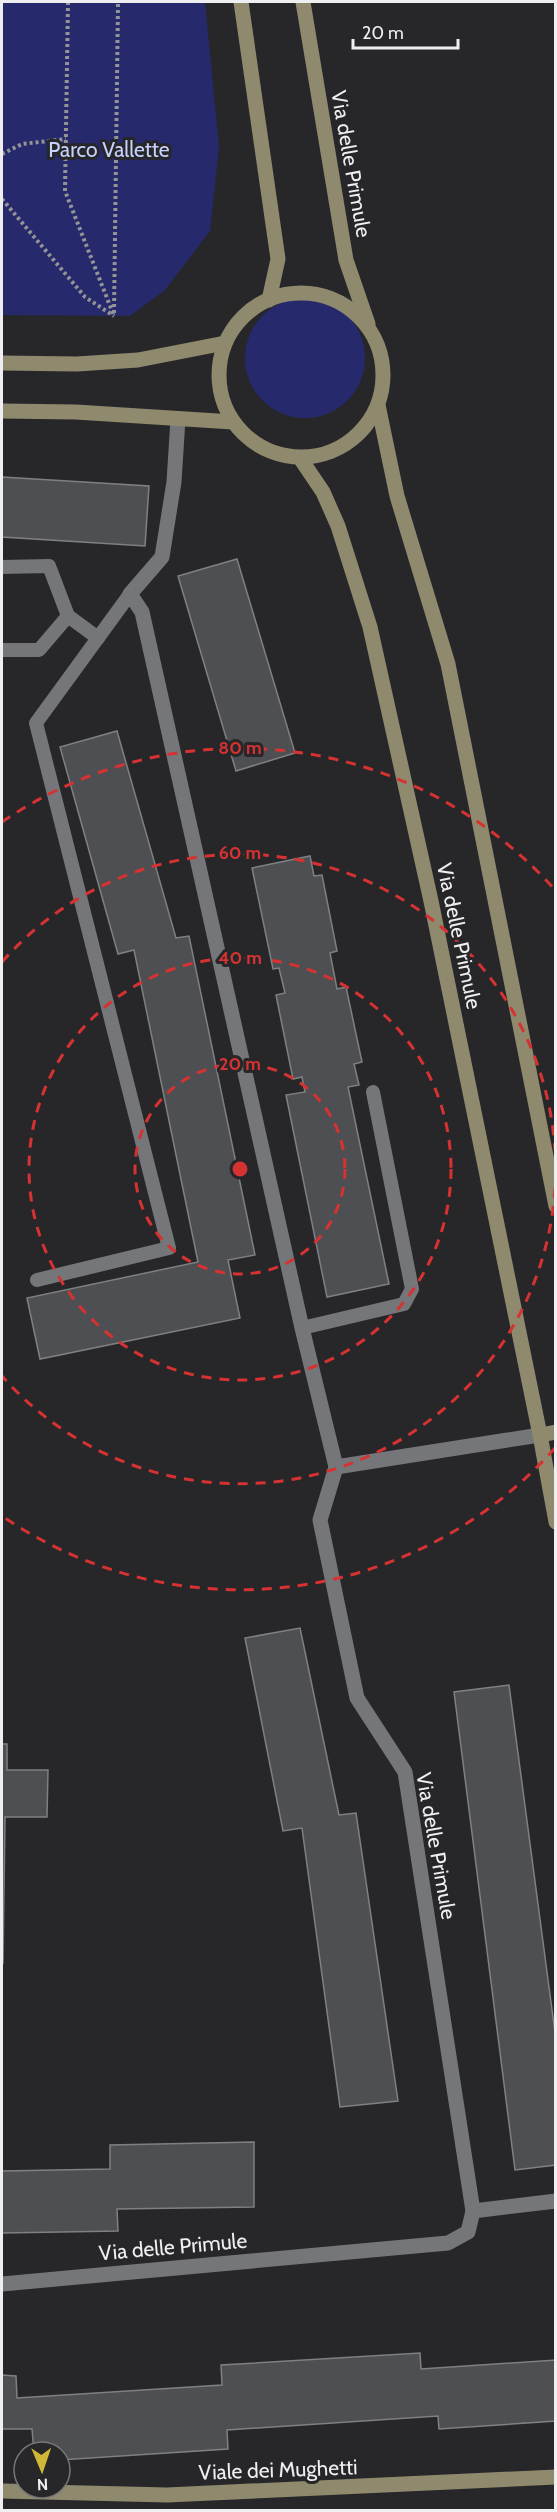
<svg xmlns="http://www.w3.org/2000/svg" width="557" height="2512" font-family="Cabin,sans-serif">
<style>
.green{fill:#26296c}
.building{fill:#4e4f52;stroke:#7f8083;stroke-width:1.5}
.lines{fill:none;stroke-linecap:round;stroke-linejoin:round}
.path{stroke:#949497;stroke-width:4;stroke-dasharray:3 3;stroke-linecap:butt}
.lane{stroke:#757679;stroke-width:14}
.street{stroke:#757679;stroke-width:15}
.secondary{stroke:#8f8a6d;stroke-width:15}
.tram{stroke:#b3b3b5;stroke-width:1.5}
.ring{fill:none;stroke:#d73232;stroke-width:3;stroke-dasharray:10 8}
.labels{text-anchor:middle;stroke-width:6;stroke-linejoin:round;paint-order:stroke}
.park-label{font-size:21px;fill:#c7d1fd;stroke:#27272a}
.street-label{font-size:21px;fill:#efeff1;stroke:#27272a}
.centre{fill:#d73232;stroke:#27272a;stroke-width:3}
.ring-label{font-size:18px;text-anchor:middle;font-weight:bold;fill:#d73232;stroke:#27272a;stroke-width:6;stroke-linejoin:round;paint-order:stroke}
</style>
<rect width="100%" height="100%" fill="#27272a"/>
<g class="green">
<path d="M2,2h203l14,145 -9,84 -45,59 -35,26 -128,-1z"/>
<circle cx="305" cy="358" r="60"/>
</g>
<g class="building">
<path d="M2,477l147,9 -4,60 -143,-9z"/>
<path d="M237,559l58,194 -59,18 -58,-195z"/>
<path d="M117,731l59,207 13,-2 66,319 -27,5 12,58 -200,41 -13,-61 171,-36 -64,-312 -16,4 -58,-207z"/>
<path d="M310,856l4,20 8,-1 15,76 -7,2 7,36 9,-2 16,75 -8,2 5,21 -11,2 41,197 -62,13 -41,-202 19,-3 -3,-15 -9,2 -17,-84 9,-2 -6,-25 -6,1 -21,-101z"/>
<path d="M300,1628l39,187 17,-2 42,288 -58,6 -38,-279 -19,3 -38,-193z"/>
<path d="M509,1685l47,355v125l-41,5 -61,-478z"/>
<path d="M2,1744h5v26h41l-1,47h-42l-2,146h-1z"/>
<path d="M254,2142v65l-137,2 1,22 -116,2v-62l108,-2v-24z"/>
<path d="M420,2353l1,16 135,-9v61l-117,8 -1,-13 -211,14 1,19 -168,11v-8h-26l-2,-23h-30v-54l14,1 1,22 205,-13 -1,-20z"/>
</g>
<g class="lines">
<g class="path">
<path d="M68,2l-3,189 49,125"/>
<path d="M2,154l20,-10 44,-5"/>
<path d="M2,199l83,98 29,19"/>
<path d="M114,313l4,-311"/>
</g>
<g class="lane">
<path d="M2,567l47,-1 19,50"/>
<path d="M68,616l30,22"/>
<path d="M2,650h37l29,-34"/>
<path d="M37,1280l132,-32 -133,-525 94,-129"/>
<path d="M302,1328l102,-24 8,-15 -39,-197"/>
</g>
<g class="street">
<path d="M336,1467l204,-32"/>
<path d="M473,2211l83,-10"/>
<path d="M2,2284l446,-41 20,-11 5,-21 -68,-439 -48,-74 -37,-178 16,-53 -34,-139 -160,-716 -12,-18 32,-37 12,-75 4,-63"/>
</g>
<g class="secondary">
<path d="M241,2l37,257 -9,41"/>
<path d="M303,2l43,258 22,64"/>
<circle cx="301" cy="375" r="82"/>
<path d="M2,363l75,1 61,-4 87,-17"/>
<path d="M378,405l19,91 51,168 108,542"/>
<path d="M2,411l74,1 157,10"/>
<path d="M300,458l23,34 15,34 32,101 61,274 109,534 16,87"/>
<path d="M540,1435l16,-3"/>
<path d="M2,2491l165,4 389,-18"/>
</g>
<path class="tram" d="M546,2510h10"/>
</g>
<g class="ring">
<circle cx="240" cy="1169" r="105"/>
<circle cx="240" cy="1169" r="211"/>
<path d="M555 1188A316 316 0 0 1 2 1376M2 962A316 316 0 0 1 555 1150"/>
<path d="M555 1448A421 421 0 0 1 2 1516M2 822A421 421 0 0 1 555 890"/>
</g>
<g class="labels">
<g class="park-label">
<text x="109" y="157">Parco Vallette</text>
</g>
<g class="street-label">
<text transform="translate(351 164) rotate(80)" y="7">Via delle Primule</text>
<text transform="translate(459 936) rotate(78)" y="7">Via delle Primule</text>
<text transform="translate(436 1846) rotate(80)" y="7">Via delle Primule</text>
<text transform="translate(173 2247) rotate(-5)" y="7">Via delle Primule</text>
<text transform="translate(278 2470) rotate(-2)" y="7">Viale dei Mughetti</text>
</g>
</g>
<circle cx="240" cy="1169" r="9" class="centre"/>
<g class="ring-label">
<text x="240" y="754">80 m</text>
<text x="240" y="859">60 m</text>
<text x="240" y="964">40 m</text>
<text x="240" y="1070">20 m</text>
</g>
<rect width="557" height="2512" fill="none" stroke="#efeff1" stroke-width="6"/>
<g transform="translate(42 2470) rotate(178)"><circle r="28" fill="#27272a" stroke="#77777a" stroke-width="1.5"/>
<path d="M0-4.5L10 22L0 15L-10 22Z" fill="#cfb837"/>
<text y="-9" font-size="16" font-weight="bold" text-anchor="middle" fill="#efeff1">N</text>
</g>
<path d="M353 39v9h105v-9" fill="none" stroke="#efeff1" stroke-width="3"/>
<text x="362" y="39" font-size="18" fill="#efeff1" stroke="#27272a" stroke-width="4.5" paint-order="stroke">20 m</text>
</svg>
